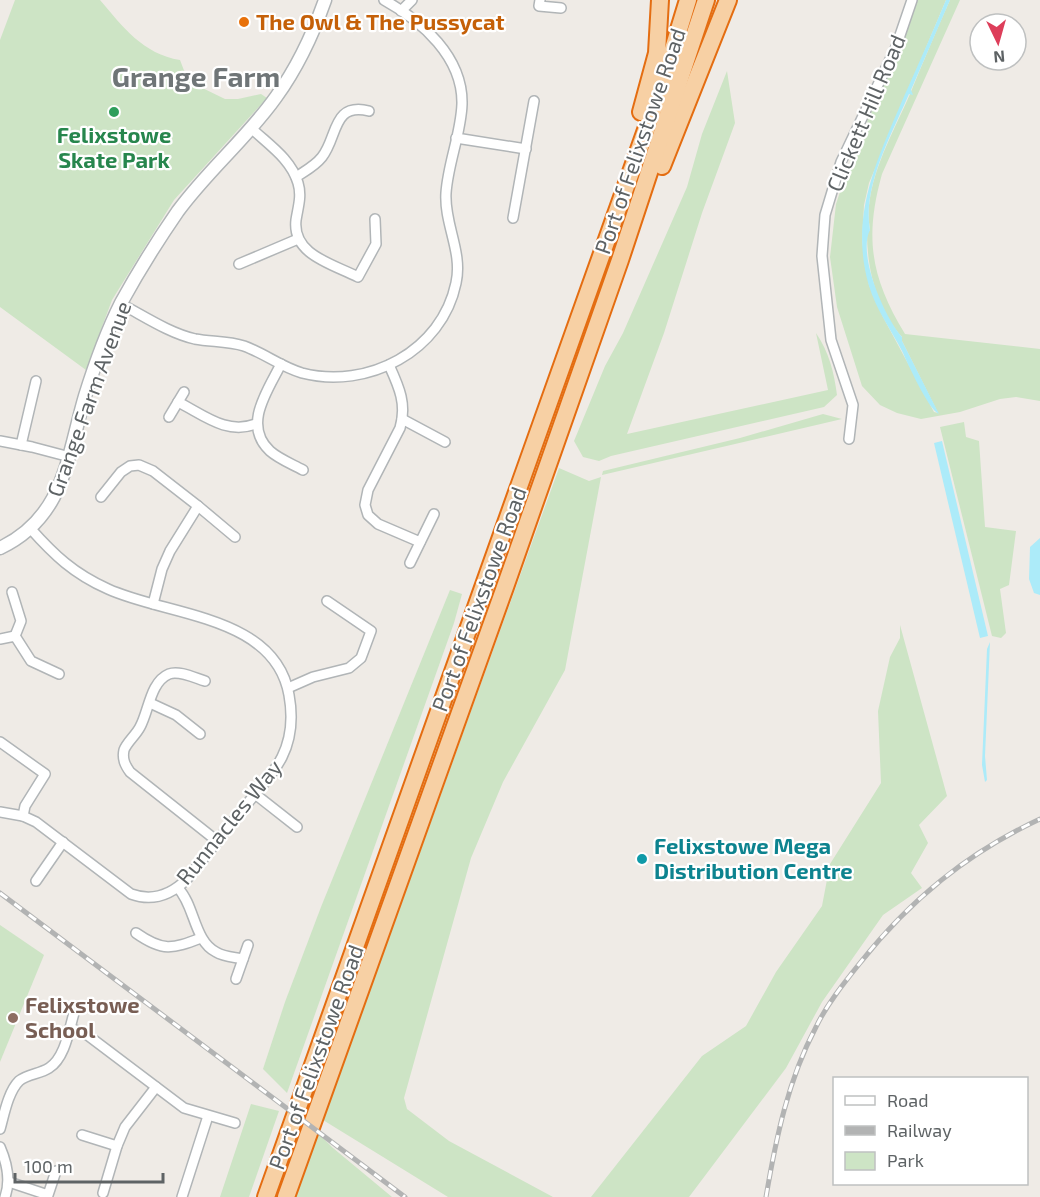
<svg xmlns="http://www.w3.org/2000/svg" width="1040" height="1197" font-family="'Exo 2',sans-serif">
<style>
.green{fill:#cde4c5}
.water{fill:#acebf9}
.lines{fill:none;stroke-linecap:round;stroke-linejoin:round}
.minor-casing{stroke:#b1b5b7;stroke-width:12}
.tertiary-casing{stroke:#b1b5b7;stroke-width:15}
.trunk-casing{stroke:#e46d11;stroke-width:20}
.minor{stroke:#fff;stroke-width:9}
.tertiary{stroke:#fff;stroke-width:12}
.trunk{stroke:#f7d0a4;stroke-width:16}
.rail-casing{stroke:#b2b3b3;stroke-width:5}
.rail{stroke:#fff;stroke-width:3;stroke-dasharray:9;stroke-linecap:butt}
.food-dot{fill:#e8710a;stroke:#fff;stroke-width:2}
.leisure-dot{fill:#2e9e5b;stroke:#fff;stroke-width:2}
.culture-dot{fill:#0f9aa8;stroke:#fff;stroke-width:2}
.education-dot{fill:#8d6e63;stroke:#fff;stroke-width:2}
.labels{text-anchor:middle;stroke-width:4.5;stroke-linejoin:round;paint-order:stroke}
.food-label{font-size:22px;font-weight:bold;fill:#c56008;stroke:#fff;text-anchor:start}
.street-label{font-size:22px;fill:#5e6365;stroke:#fff}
.leisure-label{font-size:22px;font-weight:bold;fill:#27864d;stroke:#fff}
.culture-label{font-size:22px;font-weight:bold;fill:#0d838f;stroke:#fff;text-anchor:start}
.education-label{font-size:22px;font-weight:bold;fill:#785e54;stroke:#fff;text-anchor:start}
.district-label{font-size:28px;font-weight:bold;fill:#6f7577;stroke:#fff}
</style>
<rect width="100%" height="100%" fill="#efebe6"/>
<g class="green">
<path d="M15,0h85c23,27 43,54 80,60l8,21 37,18h13l23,-5 6,4 -93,102 -62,100 -26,70 -86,-63v-267z"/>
<path d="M915,0h31l-77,183 -5,22 -2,36 7,44 14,32 51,95 4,1 -36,-72v-4c-25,-28 -35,-67 -35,-104l3,-3c-8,-45 23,-96 40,-136 13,-32 26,-63 40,-94h10l-78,174c-18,64 -11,104 23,160l135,15v52l-24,-4 -16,2 -40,13 -39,7 -24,-6 -17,-8 -18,-19 -25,-79 -7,-50 6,-53 16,-48 52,-118z"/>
<path d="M727,71l8,52 -33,90 -38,120 -37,101 201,-44 -12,-57c13,19 18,39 21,62l-13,12 -213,49 -12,5 -16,-4 -9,-16 31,-75 18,-33 64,-146 15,-53z"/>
<path d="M823,414l19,5 -240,56 1,-4 137,-33z"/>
<path d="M964,422l2,15 13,4 6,86 31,4 -7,54 -9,4 6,44 -5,5 -9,-2 -52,-209z"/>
<path d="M559,468l30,13 12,-4 -36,193 -62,112 -32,76 -67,240 3,11 42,32 104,56h-105l-125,-77z"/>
<path d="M450,590l12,4 -8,29 -167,470 -24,-24 22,-67 36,-95z"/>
<path d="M900,625l47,171 -28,29 9,18 -17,30 11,15 -39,27 -61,87 -36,66 -97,129h-98l111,-141 44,-30 30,-54 46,-66 8,-42 51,-81 -3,-72 12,-54 10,-19z"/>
<path d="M0,925l44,30 -44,107z"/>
<path d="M251,1104l28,7 -30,86h-29z"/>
<path d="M318,1133l15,15 59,49h-97z"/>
</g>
<g class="water">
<path d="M946,0h4l-39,90 2,5 -4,-1c-17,40 -47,92 -39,136 -13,25 15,88 32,107v4l37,73c-11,-5 -31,-50 -37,-63 -11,-21 -26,-42 -33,-65 -20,-68 7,-124 33,-185 15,-34 30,-67 44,-101z"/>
<path d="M942,441l46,195 -8,2 -46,-195z"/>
<path d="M1040,538v57l-6,-2 -5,-14 1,-32z"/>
<path d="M990,642l-5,114 2,24 -2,2 -3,-17 5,-116z"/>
</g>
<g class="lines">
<g class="minor-casing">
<g id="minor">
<path d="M540,0l-1,6 22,2"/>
<path d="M401,11l11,-11"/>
<path d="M251,128c18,17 40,31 47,55 4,13 0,24 -2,37 -4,35 37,44 62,57l18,-33 -1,-25"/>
<path d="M456,138l70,11"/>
<path d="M296,177c9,-6 19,-11 26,-20 16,-20 10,-55 47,-46"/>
<path d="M513,218l21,-117"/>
<path d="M239,264l59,-25"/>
<path d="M121,304c23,12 48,29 74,35 16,3 33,2 49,7 20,7 37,21 58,27 66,17 140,-22 154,-90 7,-31 -12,-59 -10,-90 2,-30 15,-59 16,-89 1,-47 -40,-83 -78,-104"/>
<path d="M281,364c-13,26 -39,61 -11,87 9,8 22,13 33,19"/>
<path d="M389,365c10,22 18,39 11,63l-32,62 -3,15 3,10 10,9 42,18"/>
<path d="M178,402c26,13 48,33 78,22"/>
<path d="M169,417l15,-25"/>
<path d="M402,419l43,23"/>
<path d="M849,439l4,-34 -22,-65 -9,-84 3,-41 16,-53 55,-115 16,-47"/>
<path d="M0,441l32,6 38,10"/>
<path d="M21,445l15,-64"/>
<path d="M101,497l20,-25 9,-6 9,-1 14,6 45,35 -28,45 -8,18 -9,35"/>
<path d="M198,506l37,31"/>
<path d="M410,563l24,-49"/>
<path d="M12,592l9,29 -6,15"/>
<path d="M0,639l15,-3 16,25 28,13"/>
<path d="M205,681c-10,-3 -26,-11 -36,-7 -19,8 -20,37 -29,53 -4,8 -13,15 -16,23 -2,9 1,15 6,22l87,69"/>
<path d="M288,688l25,-11 36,-9 12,-10 10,-27 -44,-30"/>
<path d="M150,703l26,12 24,19"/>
<path d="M0,742l45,32 -20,32 -2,10"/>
<path d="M255,794l42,33"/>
<path d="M0,812l23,4 13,6 95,72c22,8 40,1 56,-15 20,-25 40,-50 60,-75 12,-15 26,-29 35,-47 10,-20 11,-40 7,-62 -14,-80 -122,-79 -181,-106 -34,-15 -54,-34 -78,-61"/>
<path d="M36,881l27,-39"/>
<path d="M178,888c17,18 16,53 38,64 8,5 18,5 27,7"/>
<path d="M136,933c27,19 36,16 65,5"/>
<path d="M236,979l12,-34"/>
<path d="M70,1028l16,6 98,74 51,15"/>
<path d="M0,1129c4,-14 8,-37 19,-48 8,-7 21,-7 30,-13 16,-10 20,-38 25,-55"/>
<path d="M82,1135l35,11"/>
<path d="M0,1147c7,16 11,33 5,50"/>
<path d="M9,1182l39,13 8,-24"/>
<path d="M103,1193l14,-47 8,-19 31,-40"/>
<path d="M182,1197l26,-81"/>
</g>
</g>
<g class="tertiary-casing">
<path id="tertiary" d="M0,548c65,-31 67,-91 85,-152 9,-29 22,-65 36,-93 17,-31 37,-63 57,-92 30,-41 69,-73 98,-114 21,-29 37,-63 49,-97"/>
</g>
<g class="trunk-casing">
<g id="trunk">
<path d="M641,112l16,-59 3,-53"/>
<path d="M662,166l66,-166"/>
<path d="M266,1197l396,-1112 26,-85"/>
<path d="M286,1197l219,-610 115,-327 86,-260"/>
</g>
</g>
<use href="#minor" class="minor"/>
<use href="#tertiary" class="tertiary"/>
<use href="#trunk" class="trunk"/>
<g class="rail-casing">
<g id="rail">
<path d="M0,893l405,304"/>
<path d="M766,1197c10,-59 22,-117 50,-170 11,-23 28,-44 44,-64 50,-63 107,-110 180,-144"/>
</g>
</g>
<use href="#rail" class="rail"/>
</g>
<circle class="food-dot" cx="244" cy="22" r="6"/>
<circle class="leisure-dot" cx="114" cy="112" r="6"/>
<circle class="culture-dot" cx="642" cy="859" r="6"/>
<circle class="education-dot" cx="13" cy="1018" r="6"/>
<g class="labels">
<g class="food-label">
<text x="256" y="30">The Owl &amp; The Pussycat</text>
</g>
<g class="street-label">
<text transform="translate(866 113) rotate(-67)" y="8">Clickett Hill Road</text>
<text transform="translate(640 141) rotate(-71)" y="8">Port of Felixstowe Road</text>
<text transform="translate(89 399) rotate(-70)" y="8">Grange Farm Avenue</text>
<text transform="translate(479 599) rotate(-70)" y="8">Port of Felixstowe Road</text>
<text transform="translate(229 822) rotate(-51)" y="8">Runnacles Way</text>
<text transform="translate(316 1057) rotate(-70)" y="8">Port of Felixstowe Road</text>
</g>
<g class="leisure-label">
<text x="114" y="143">Felixstowe<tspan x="114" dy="25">Skate Park</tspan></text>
</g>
<g class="culture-label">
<text x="654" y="854">Felixstowe Mega<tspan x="654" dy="25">Distribution Centre</tspan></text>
</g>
<g class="education-label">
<text x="25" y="1013">Felixstowe<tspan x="25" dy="25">School</tspan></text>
</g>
<g class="district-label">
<text x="196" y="87">Grange Farm</text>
</g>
</g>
<rect x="833" y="1077" width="195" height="108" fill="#ffffff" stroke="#bfc1c1" stroke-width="1.5"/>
<rect x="845" y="1096" width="30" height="9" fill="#ffffff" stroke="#bfc1c1" stroke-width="1.5"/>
<text x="887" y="1107" font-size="18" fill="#5e6365">Road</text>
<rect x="845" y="1126" width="30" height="9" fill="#b2b3b3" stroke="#bfc1c1" stroke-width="1.5"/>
<text x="887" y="1137" font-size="18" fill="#5e6365">Railway</text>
<rect x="845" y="1152" width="30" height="18" fill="#cde4c5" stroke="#bfc1c1" stroke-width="1.5"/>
<text x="887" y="1167" font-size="18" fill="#5e6365">Park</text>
<g transform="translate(998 42) rotate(175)"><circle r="28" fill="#ffffff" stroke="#bfc1c1" stroke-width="1.5"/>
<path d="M0-4.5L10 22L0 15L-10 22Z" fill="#dd3e5a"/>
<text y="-9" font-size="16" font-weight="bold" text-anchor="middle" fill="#5e6365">N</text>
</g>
<path d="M15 1173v9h148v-9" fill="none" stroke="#5e6365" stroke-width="3"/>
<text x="24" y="1173" font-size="18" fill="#5e6365" stroke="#ffffff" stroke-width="4.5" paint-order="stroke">100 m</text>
</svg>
